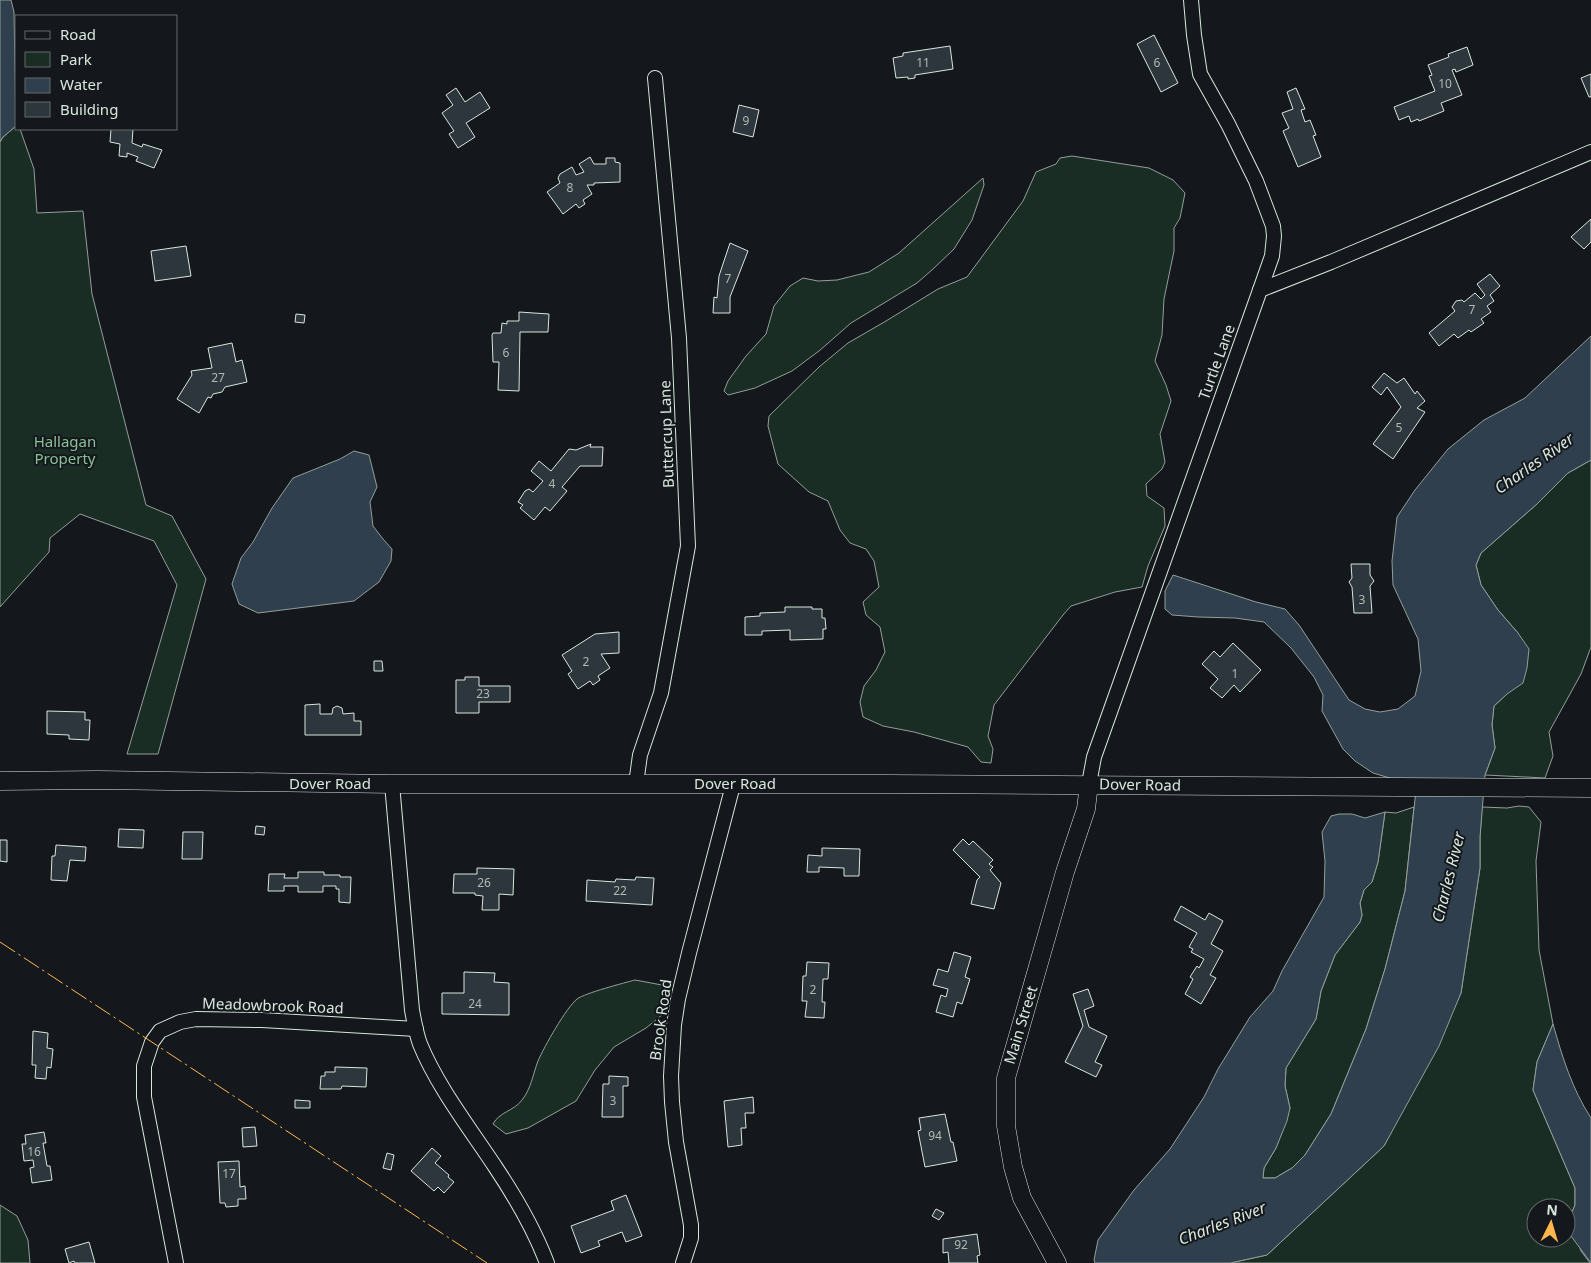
<svg xmlns="http://www.w3.org/2000/svg" width="1591" height="1263" font-family="'Noto Sans',sans-serif">
<style>
.green{fill:#1a2d24;stroke:#939e99;fill-rule:evenodd}
.water{fill:#2f3f4d;stroke:#939e99}
.building{fill:#2c363c;stroke:#d8e6dc}
.lines{fill:none;stroke-linecap:round;stroke-linejoin:round}
.minor-casing{stroke:#d8e6dc;stroke-width:16}
.tertiary-casing{stroke:#d8e6dc;stroke-width:19}
.minor{stroke:#14181c;stroke-width:14}
.tertiary{stroke:#14181c;stroke-width:18}
.power{stroke:#ffb74d;stroke-width:1;stroke-dasharray:18 4 2.5 4;stroke-linecap:butt}
.labels{text-anchor:middle;stroke-width:4;stroke-linejoin:round;paint-order:stroke}
.number-label{font-size:12px;fill:#adbab4}
.street-label{font-size:15px;fill:#d8e6dc;stroke:#14181c}
.park-label{font-size:15px;fill:#8ac095;stroke:#14181c}
.water-label{font-size:16px;font-style:italic;fill:#d8e6dc;stroke:#14181c}
</style>
<rect width="100%" height="100%" fill="#14181c"/>
<g class="green">
<path d="M16,126v3h4l14,40 3,44 46,-2 9,83 54,211 26,11 34,63 -48,175h-31l50,-169 -23,-44 -74,-27 -30,24 -1,14 -49,55v-465l3,-5z"/>
<path d="M1072,156l77,12 24,12 12,13 -5,25 -6,10v23l-10,48 -2,36 -7,26 11,24 5,16 -11,33 5,28 -3,7 -16,15 1,12 17,12 1,18 -17,40 -6,21 -27,5 -44,14 -8,9 -69,90 -6,31 5,13 -2,14 -10,-1 -13,-15 -54,-15 -31,-6 -20,-9 -3,-15 4,-16 12,-16 9,-18 -5,-25 -14,-12 -3,-13 16,-15 -5,-26 -8,-12 -16,-6 -10,-13 -12,-29 -19,-9 -31,-28 -10,-38 1,-10 50,-49 29,-24 38,-22 52,-32 29,-12 56,-76 13,-29 20,-8 4,-6z"/>
<path d="M983,178l1,7 -12,35 -18,29 -21,20 -16,14 -66,40 -32,28 -27,20 -37,17 -27,7 -4,-4 4,-10 18,-25 20,-22 8,-28 16,-20 13,-8 15,3 19,-1 32,-8 30,-19z"/>
<path d="M1591,460v187l-10,27 -32,58 4,24 -8,22 -60,-3 10,-27 -3,-23 2,-19 13,-12 11,-61 -20,-23 -17,-25 -5,-20 5,-12 56,-49 31,-31z"/>
<path d="M1519,806l10,1 12,15 -5,39 3,89 14,74 -16,38 -4,28 42,98v17l-6,14 12,32 9,12h-360l37,-8 117,-109 77,-153 19,-125v-31l2,-30 25,1zM1536,1208h30v30h-30z"/>
<path d="M1414,807l-9,84 -20,78 -19,60 -35,85 -26,41 -13,13 -17,10h-12l1,-10 12,-20 14,-40 -5,-22 1,-18 30,-49 5,-28 14,-36 25,-33 2,-7 -2,-12 4,-13 8,-8 6,-20 7,-50 11,1z"/>
<path d="M635,980l27,5 5,8v18l-21,17 -32,19 -19,23 -19,31 -48,27 -22,6 -13,-10c6,-12 21,-13 29,-24 9,-11 11,-26 16,-39 6,-14 28,-53 39,-62 8,-6 47,-16 58,-19z"/>
<path d="M0,1205l17,11 11,24 2,23h-30z"/>
</g>
<g class="water">
<path d="M0,0h11l3,12 2,114 -13,11 -3,5z"/>
<path d="M1591,336v124l-23,13 -31,31 -56,49 -5,12 5,20 17,25 20,23 11,16 -2,19 -4,15 -16,11 -13,12 -2,19 3,23 -10,27 -5,62v31l-19,125 -22,53 -55,100 -117,109 -37,8h-135l-1,-3 4,-20 36,-50 36,-41 34,-52 14,-28 32,-52 23,-26 9,-20 42,-74 1,-36 -3,-29 9,-16 8,-2h13l13,4 20,-6 -7,50 -6,20 -8,8 -4,13 2,12 -2,7 -25,33 -14,36 -5,28 -30,49 -1,18 5,22 -3,13 -11,27 -12,20 -1,10h12l17,-10 13,-13 26,-41 35,-85 19,-60 20,-78 11,-101 -23,-11 -20,-6 -18,-12 -12,-12 -21,-38 1,-16 -9,-18 -23,-29 -27,-26 -29,-4 -37,-1 -26,-2 -7,-6v-18l8,-16 83,27 29,7 14,16 50,75 16,9 15,3 18,-3 17,-13 6,-25 -3,-32 -25,-54 -1,-24 5,-44 18,-27 33,-41 36,-29 41,-22z"/>
<path d="M354,451l15,4 8,32 -7,15 3,24 10,13 9,10 -1,12 -12,21 -25,19 -96,12 -19,-9 -7,-20 9,-26 12,-16 19,-34 21,-30 47,-19z"/>
<path d="M1553,1024c9,32 19,65 38,94v145l-23,-31 1,-13 6,-14v-17l-42,-98 4,-28z"/>
</g>
<g class="building">
<path d="M1154,35l24,48 -17,9 -24,-48z"/>
<path d="M950,46l3,23 -38,6v3l-7,1v-2l-12,1 -3,-20 10,-2v-3z"/>
<path d="M1467,47l6,18 -17,7 -1,-3 -3,1 10,25 -21,8 3,8 -25,10 -1,-2 -7,3 -2,-6 -10,4 -5,-13 41,-16 -6,-15 3,-1 -4,-10 21,-8 -1,-3z"/>
<path d="M1591,74v23h-2l-8,-19z"/>
<path d="M456,88l9,14 15,-10 10,16 -24,15 9,14 -17,11 -9,-14 5,-3 -12,-18 11,-8 -7,-10z"/>
<path d="M1296,88l9,21 -4,1 4,12 5,-2 6,15 -3,1 8,21 -23,10 -15,-36 6,-3 -7,-15 11,-4 -6,-17z"/>
<path d="M739,105l20,5 -6,27 -20,-5z"/>
<path d="M111,129h22l-1,14 10,4 1,-3 19,6 -8,18 -18,-7 2,-4 -11,-4v4l-8,-1 1,-12 -10,-2z"/>
<path d="M590,157l4,7h12v-6h9v4l5,1v19l-26,1v2h-7l5,9 -9,6 2,4 -6,4 -3,-4 -13,10 -16,-22 13,-9 -2,-5 2,-4 12,-7 4,8 8,-3 -5,-8z"/>
<path d="M1591,219v23l-7,7 -13,-12z"/>
<path d="M730,243l18,8 -18,46v16h-17l1,-16 3,1 2,-22z"/>
<path d="M186,246l5,30 -36,5 -4,-30z"/>
<path d="M1490,274l10,12 -10,9 4,6 -7,5 4,6 -10,7 3,4 -13,9 -2,-2 -11,8 -4,-4 -15,12 -10,-13 26,-22 -3,-4 4,-6 6,-1 2,2 11,-9 6,6 4,-4 -8,-11z"/>
<path d="M519,312l30,2 -1,18h-28l-1,59 -21,-1 1,-28h-6l-1,-27 1,-2h8l1,-10 5,1v-3h12z"/>
<path d="M296,314l9,1 -1,8 -9,-1z"/>
<path d="M232,343l4,19 6,-2 5,22 -22,5 -3,5 -9,2 -2,4 -3,-1 -9,16 -22,-14 15,-24 -1,-4 21,-3 -4,-20z"/>
<path d="M1384,373l13,10 7,-5 11,16 2,-3 8,10 -8,7 8,4 -32,47 -20,-15 28,-37 -14,-20 -6,8 -9,-8z"/>
<path d="M591,444l-1,3h13l-1,19h-22l-18,21 5,4 -17,20 -5,-4 -11,13 -14,-12 3,-3 -5,-3 7,-11 4,-2 4,3 10,-11 -12,-10 8,-10 12,10 18,-22 7,1z"/>
<path d="M1351,564h19v11l4,6 -4,5 2,27h-18l-2,-26 -3,-5 3,-4z"/>
<path d="M785,607h27v2h10v9h3l1,11h-3v10l-33,1v-10l-28,1v4h-17v-18l15,-1v-3l25,-1z"/>
<path d="M619,632v21l-18,1 9,14 -12,8 2,4 -7,5 -3,-4 -12,8 -10,-15 4,-3 -10,-16 33,-21z"/>
<path d="M1233,643l28,27 -21,22 -6,-7 -12,13 -12,-10 8,-9 -16,-15 12,-13 6,6z"/>
<path d="M374,661h8l1,10h-9z"/>
<path d="M465,677h14v9h31v16h-31v11h-23v-33h9z"/>
<path d="M320,704v10h12l1,-6 4,-2 5,2 1,6 11,-1v8h7v14h-56v-30z"/>
<path d="M47,711l38,1v8h5l-1,20 -20,-1v-4l-22,-1z"/>
<path d="M256,826l9,1 -1,8 -9,-1z"/>
<path d="M119,829l25,1 -1,18 -25,-1z"/>
<path d="M183,832h20l-1,27h-20z"/>
<path d="M963,839l6,6 4,-4 20,19 -4,4 4,3 -3,3 11,13 -7,26 -23,-5 6,-24 3,-3 -27,-27z"/>
<path d="M0,840h7v22l-7,-1z"/>
<path d="M56,845l30,2 -1,14 -15,-1 -3,21 -16,-1 1,-24h3z"/>
<path d="M822,848l38,1 -1,27h-15v-8l-25,-1v5h-12l1,-17 14,1z"/>
<path d="M477,868l37,1 -1,26 -14,-1v16h-17l1,-14 -8,-1v-2h-22l1,-19h23z"/>
<path d="M298,872h26v3h16v2h11l-1,26 -11,-1v-13h-3v-3h-13v6h-25v-6h-14v5h-16l1,-17h16l-1,4h14z"/>
<path d="M636,877l18,1 -2,27 -66,-4 1,-21 28,2 1,-3 19,1z"/>
<path d="M1181,906l24,14 4,-7 14,8 -12,23 12,7 -13,24 6,3 -15,26 -16,-10 8,-15 -3,-2 7,-11 2,2 5,-9 -13,-7 2,-3 -4,-2 8,-14 -23,-13z"/>
<path d="M954,952l17,5 -6,20 5,2 -8,25 -5,-2 -4,15 -17,-5 5,-17 5,2 2,-8 -15,-4 5,-16 10,3z"/>
<path d="M807,962l22,1 -1,16h-5l-1,23h3l-1,16 -19,-1 2,-16h-5l1,-25h3z"/>
<path d="M464,972l31,1 -1,9 15,1v32l-67,-1v-21h22z"/>
<path d="M1088,989l6,17 -10,4 5,17 18,9 -12,26 7,3 -6,12 -31,-15 18,-36 -10,-32z"/>
<path d="M33,1031l15,2 -1,15 6,1 -2,19 -4,-1 -1,12 -11,-1 1,-13h-4z"/>
<path d="M335,1067l32,1 -1,19 -24,-1 -1,3h-21l1,-13h4v-4h10z"/>
<path d="M609,1076l19,1v9h-5v31h-21l1,-33h6z"/>
<path d="M753,1097l1,16h-9l1,15h-5l1,17 -14,2 -4,-46z"/>
<path d="M295,1100l15,1v7h-15z"/>
<path d="M945,1114l6,28h2l4,19 -32,6 -7,-36 3,-1 -2,-12z"/>
<path d="M255,1127l2,19 -14,1 -1,-19z"/>
<path d="M44,1132l2,11h-3l4,23h3l2,14 -20,3 -2,-15 4,-1 -1,-7 -9,1 -2,-17h4l-1,-9z"/>
<path d="M432,1148l9,8 -6,7 14,12 -1,2 6,5 -10,11 -6,-6 -4,4 -23,-20z"/>
<path d="M387,1153l7,2 -3,15 -8,-2z"/>
<path d="M239,1161l1,26 5,-1 1,13h-8v7l-12,1 -1,-4h-5l-2,-41z"/>
<path d="M626,1195l16,41 -16,6 -4,-10 -24,9 2,5 -19,7 -10,-27 43,-16 -3,-9z"/>
<path d="M936,1209l8,4 -5,7 -7,-4z"/>
<path d="M977,1234l3,21 -3,1 1,7h-29l-1,-11 -5,1v-14z"/>
<path d="M89,1242l6,21h-20l-1,-2 -5,2 -4,-14z"/>
</g>
<g class="lines">
<g class="minor-casing">
<g id="minor">
<path d="M1191,0l3,35 6,39 28,50 28,57 17,45 1,10 -2,20 -12,34"/>
<path d="M392,784l20,226c2,11 4,23 8,34 17,42 51,86 76,124 20,30 38,61 51,95"/>
<path d="M636,784l4,-29 21,-62 27,-147 -9,-208 -24,-260"/>
<path d="M1089,784l5,-27 166,-467 71,-28 260,-110"/>
<path d="M176,1263l-32,-166v-31l8,-24 8,-11 20,-9 16,-3 66,1 154,9"/>
<path d="M683,1263l8,-25v-13l-15,-83 -4,-40 -1,-26 3,-51 4,-26 11,-46 44,-168"/>
</g>
</g>
<g class="tertiary-casing">
<g id="tertiary">
<path d="M0,781l98,-1 294,4h497l702,4"/>
<path d="M1057,1263l-35,-65 -9,-31 -7,-41v-48l59,-206 21,-63 3,-25"/>
</g>
</g>
<use href="#minor" class="minor"/>
<use href="#tertiary" class="tertiary"/>
<path class="power" d="M0,942l487,321"/>
</g>
<g class="labels">
<g class="number-label">
<text x="923" y="67">11</text>
<text x="1157" y="67">6</text>
<text x="1445" y="88">10</text>
<text x="746" y="125">9</text>
<text x="570" y="192">8</text>
<text x="728" y="283">7</text>
<text x="1472" y="314">7</text>
<text x="506" y="357">6</text>
<text x="218" y="382">27</text>
<text x="1399" y="432">5</text>
<text x="552" y="488">4</text>
<text x="1362" y="604">3</text>
<text x="586" y="666">2</text>
<text x="1235" y="678">1</text>
<text x="483" y="698">23</text>
<text x="484" y="887">26</text>
<text x="620" y="895">22</text>
<text x="813" y="994">2</text>
<text x="475" y="1008">24</text>
<text x="613" y="1105">3</text>
<text x="935" y="1140">94</text>
<text x="34" y="1156">16</text>
<text x="229" y="1178">17</text>
<text x="961" y="1249">92</text>
</g>
<g class="street-label">
<text transform="translate(1217 362) rotate(-70)" y="5">Turtle Lane</text>
<text transform="translate(667 434) rotate(-92)" y="5">Buttercup Lane</text>
<text x="330" y="789">Dover Road</text>
<text x="735" y="789">Dover Road</text>
<text transform="translate(1140 785) rotate(1)" y="5">Dover Road</text>
<text transform="translate(273 1006) rotate(2)" y="5">Meadowbrook Road</text>
<text transform="translate(661 1020) rotate(-82)" y="5">Brook Road</text>
<text transform="translate(1021 1025) rotate(-73)" y="5">Main Street</text>
</g>
<g class="park-label">
<text x="65" y="447">Hallagan<tspan x="65" dy="17">Property</tspan></text>
</g>
<g class="water-label">
<text transform="translate(1534 463) rotate(-35)" y="6">Charles River</text>
<text transform="translate(1448 877) rotate(-76)" y="6">Charles River</text>
<text transform="translate(1222 1223) rotate(-21)" y="6">Charles River</text>
</g>
</g>
<rect x="15" y="15" width="162" height="115" fill="#14181c" stroke="#626a69"/>
<rect x="25" y="31" width="25" height="8" fill="#14181c" stroke="#626a69"/>
<text x="60" y="40" font-size="15" fill="#d8e6dc">Road</text>
<rect x="25" y="52" width="25" height="15" fill="#1a2d24" stroke="#626a69"/>
<text x="60" y="65" font-size="15" fill="#d8e6dc">Park</text>
<rect x="25" y="78" width="25" height="15" fill="#2f3f4d" stroke="#626a69"/>
<text x="60" y="90" font-size="15" fill="#d8e6dc">Water</text>
<rect x="25" y="102" width="25" height="15" fill="#2c363c" stroke="#626a69"/>
<text x="60" y="115" font-size="15" fill="#d8e6dc">Building</text>
<g transform="translate(1551 1223) rotate(5)"><circle r="24" fill="#14181c" stroke="#626a69"/>
<path d="M0-4L9 19L0 12L-9 19Z" fill="#ffb74d"/>
<text y="-8" font-size="14" font-weight="bold" text-anchor="middle" fill="#d8e6dc">N</text>
</g>
</svg>
